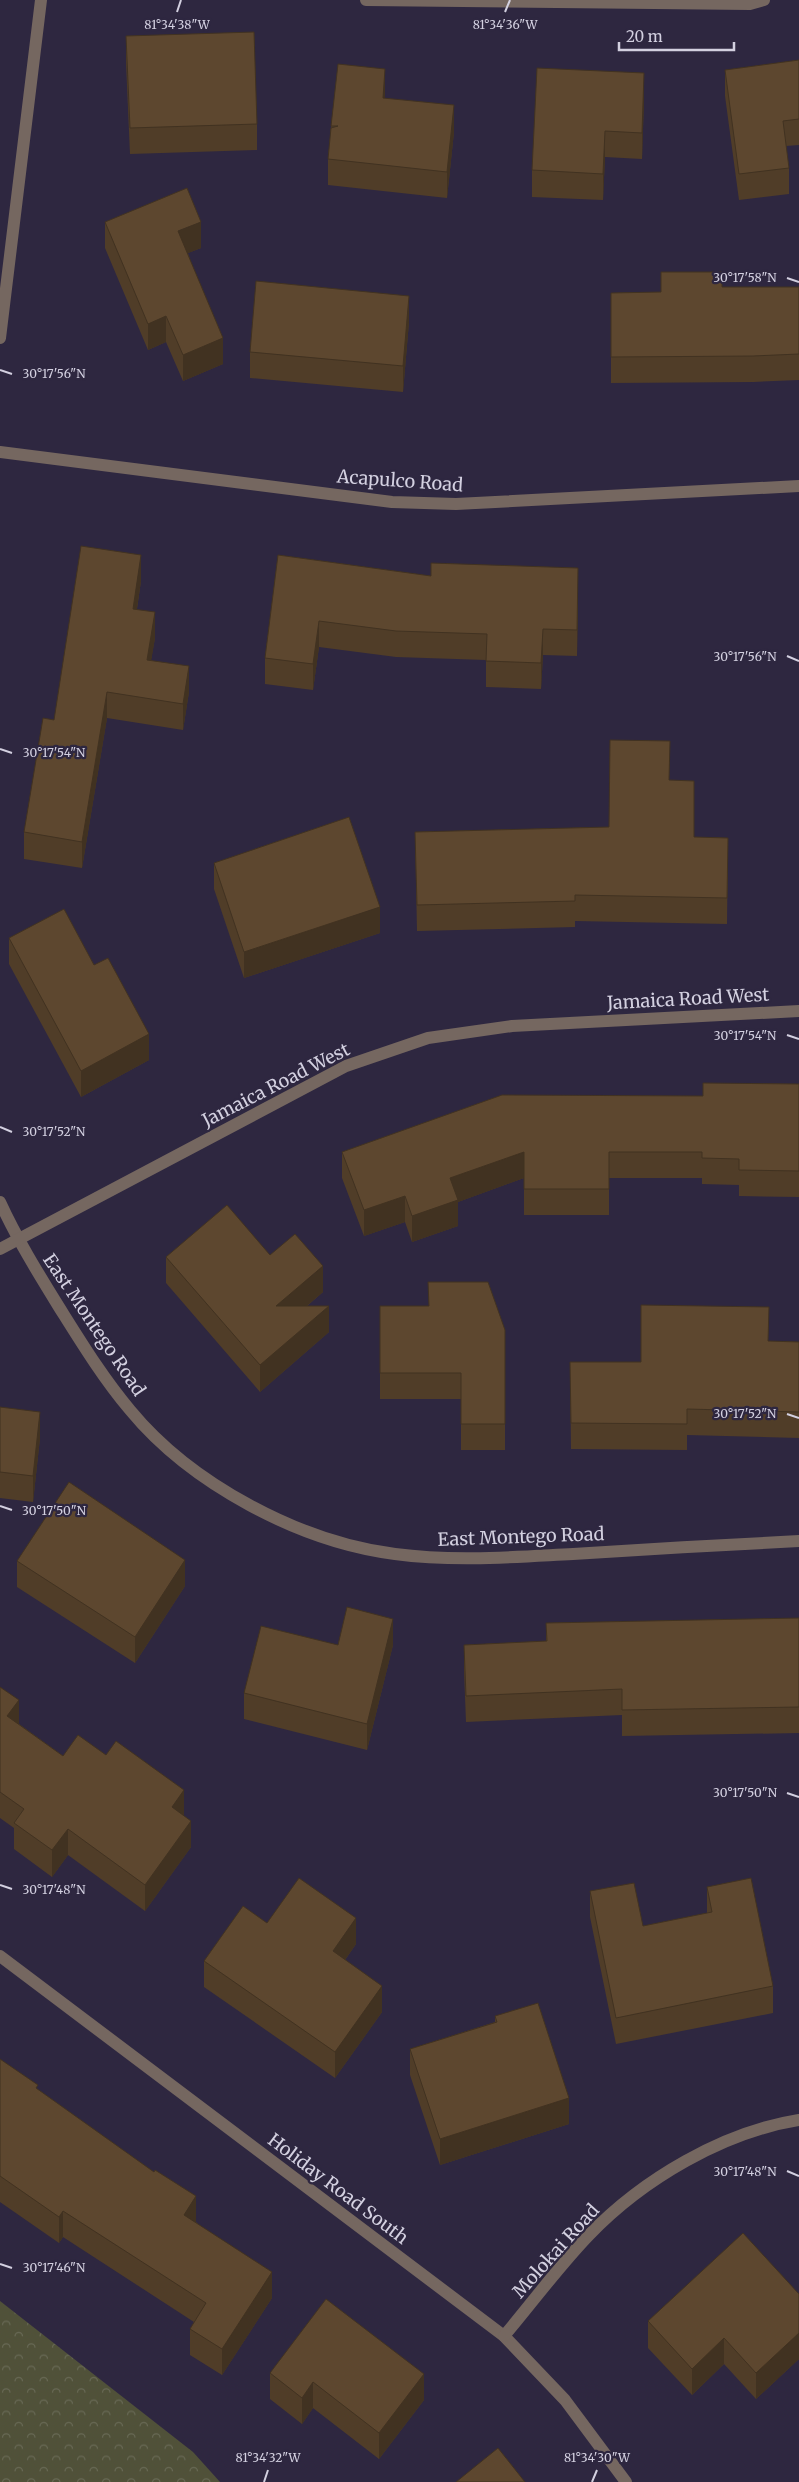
<svg xmlns="http://www.w3.org/2000/svg" width="799" height="2482" font-family="Merriweather,serif">
<style>
.forest{fill:url(#forest-crowns)}
.lines{fill:none;stroke-linecap:round;stroke-linejoin:round}
.minor{stroke:#756760;stroke-width:12}
.wall{fill:#503d28}
.shaded-wall{fill:#413221}
.building{fill:#5d472f;stroke:#413221}
.ticks{fill:none;stroke:#d3d0e0;stroke-width:2}
.labels{text-anchor:middle;stroke-width:4.5;stroke-linejoin:round;paint-order:stroke}
.street-label{font-size:18px;fill:#d3d0e0;stroke:#2e2740}
.ticks-label{font-size:12px;text-anchor:middle;fill:#d3d0e0;stroke:#2e2740;stroke-width:4.5;stroke-linejoin:round;paint-order:stroke}
</style>
<defs>
<pattern id="forest-crowns" width="20" height="18" patternUnits="userSpaceOnUse" patternTransform="scale(1.25)"><rect width="20" height="18" fill="#505139"/><path d="M2 6a3 3 0 1 1 6 0M12 15a3 3 0 1 1 6 0" fill="none" stroke="#686955"/></pattern>
</defs>
<rect width="100%" height="100%" fill="#2e2740"/>
<path class="forest" d="M0,2301l193,151 27,30h-220z"/>
<g class="lines">
<g class="minor">
<path d="M366,0l384,4 14,-4"/>
<path d="M0,338l41,-338"/>
<path d="M0,452l392,50 64,2 343,-18"/>
<path d="M0,1202c17,37 38,71 59,105 22,35 44,71 71,103 61,74 170,132 265,144 60,8 119,3 178,0 75,-5 151,-9 226,-13"/>
<path d="M0,1249l346,-183 82,-28 84,-12 287,-15"/>
<path d="M0,1956l504,380 61,64 61,82"/>
<path d="M504,2336c28,-33 55,-70 85,-101 54,-56 134,-103 210,-115"/>
</g>
</g>
<g class="wall">
<path d="M126,36l131,88v26l-127,4 -4,-91z"/>
<path d="M799,60v85l-13,1 3,22v26l-50,6 -14,-104v-26z"/>
<path d="M385,98l69,34 -7,66 -119,-13v-26l3,-33z"/>
<path d="M644,99l-2,60 -37,-2 -2,43 -71,-3v-27z"/>
<path d="M105,222l96,26 -13,5 35,111 -40,17 -17,-39 -18,8 -43,-102z"/>
<path d="M722,287h77v93l-46,2 -142,1v-90l50,-1z"/>
<path d="M409,322l-6,70 -153,-14v-26z"/>
<path d="M278,555l153,21 147,18 -1,62 -34,-1 -2,34 -55,-2v-27l-90,-3 -77,-10 -6,43 -48,-6v-26z"/>
<path d="M141,581l-4,28 18,29 -4,22 38,32 -6,38 -76,-12 -25,150 -58,-9v-27l30,-112z"/>
<path d="M670,780l24,57 34,1 -1,86 -152,-3v6l-158,4 -2,-99 194,-5z"/>
<path d="M214,863l166,70 -136,45 -30,-89z"/>
<path d="M9,938l85,27 55,95 -68,37 -72,-133z"/>
<path d="M799,1084v113l-60,-1v-11l-37,-1v-6h-93v37h-85v-37l-66,24v24l-46,16 -7,-20 -41,14 -22,-58v-26l361,-56z"/>
<path d="M270,1255l53,37 -16,14 22,26 -69,60 -94,-109v-26z"/>
<path d="M380,1306l125,24v120h-44v-51h-81z"/>
<path d="M769,1341l30,1v96l-112,-3v15l-116,-1 -1,-87h71z"/>
<path d="M0,1407l40,31 -7,64 -33,-4z"/>
<path d="M17,1561l168,25 -50,77 -118,-76z"/>
<path d="M799,1618v115l-177,3v-21l-156,7 -2,-51v-26l82,-4v-18z"/>
<path d="M338,1645h55l-26,105 -123,-31v-26z"/>
<path d="M0,1687l19,37 44,32 121,60 7,31 -46,64 -77,-56 -16,22 -38,-28v-21l-14,-10z"/>
<path d="M707,1887l66,99v27l-157,31 -26,-127v-26l53,35 64,-13z"/>
<path d="M267,1923l89,21 -11,16 37,52 -47,66 -131,-91v-26z"/>
<path d="M495,2016l74,108 -129,41 -30,-90v-26l85,-27z"/>
<path d="M0,2059l196,163 76,76 -50,77 -32,-20v-26l4,-7 -131,-85 -4,6 -59,-41z"/>
<path d="M799,2294v65l-43,40 -32,-35 -32,31 -44,-47v-27z"/>
<path d="M270,2373l154,27 -45,59 -66,-51 -11,16 -32,-25z"/>
</g>
<g class="shaded-wall">
<path d="M385,69v26l-2,29v-26z"/>
<path d="M644,73v26l-2,60v-26z"/>
<path d="M454,105v27l-7,66v-26z"/>
<path d="M605,131v26l-2,43v-26z"/>
<path d="M201,222v26l-23,9v-26z"/>
<path d="M409,296v26l-6,70v-26z"/>
<path d="M166,316v26l-18,8v-26z"/>
<path d="M223,338v26l-40,17v-26z"/>
<path d="M141,555v26l-8,54v-26z"/>
<path d="M578,568v26l-1,62v-26z"/>
<path d="M155,612v26l-8,48v-26z"/>
<path d="M319,621v26l-6,43v-26z"/>
<path d="M543,629v26l-2,34v-26z"/>
<path d="M189,666v26l-6,38v-26z"/>
<path d="M107,692v26l-25,150v-26z"/>
<path d="M380,907v26l-136,45v-26z"/>
<path d="M149,1034v26l-68,37v-26z"/>
<path d="M524,1152v26l-66,24v24l-46,16v-26l38,-38z"/>
<path d="M405,1196v26l-41,14v-26z"/>
<path d="M323,1266v26l-47,40v-26z"/>
<path d="M329,1306v26l-69,60v-27z"/>
<path d="M40,1412v26l-7,64v-26z"/>
<path d="M185,1560v26l-50,77v-26z"/>
<path d="M393,1619v26l-26,105v-26z"/>
<path d="M19,1700v26l-12,-10z"/>
<path d="M184,1790v26l-12,-9z"/>
<path d="M191,1821v26l-46,64v-26z"/>
<path d="M68,1829v26l-16,22v-27z"/>
<path d="M356,1918v26l-23,33v-26z"/>
<path d="M382,1986v26l-47,66v-26z"/>
<path d="M569,2098v26l-129,41v-26z"/>
<path d="M196,2196v27l-12,-8z"/>
<path d="M63,2211v26l-4,6v-26z"/>
<path d="M272,2272v26l-50,77v-26z"/>
<path d="M799,2333v26l-43,40v-26z"/>
<path d="M724,2338v26l-32,31v-26z"/>
<path d="M424,2374v26l-45,59v-26z"/>
<path d="M313,2382v26l-11,16v-26z"/>
</g>
<g class="building">
<path d="M254,32l3,92 -127,4 -4,-92z"/>
<path d="M799,60v59l-16,2 6,47 -50,6 -14,-104z"/>
<path d="M338,64l47,5 -2,29 71,7 -7,67 -119,-13 3,-31 7,-2h-7z"/>
<path d="M537,68l107,5 -2,60 -37,-2 -2,43 -71,-4z"/>
<path d="M187,188l14,34 -23,9 45,107 -40,17 -17,-39 -18,8 -43,-102z"/>
<path d="M661,272h61v15h77v67l-46,2 -142,1v-64l50,-1z"/>
<path d="M256,281l153,15 -6,70 -153,-14z"/>
<path d="M81,546l60,9 -8,54 22,3 -8,48 42,6 -6,38 -76,-12 -25,150 -58,-10 19,-114 11,2z"/>
<path d="M278,555l153,21v-13l147,5 -1,62 -34,-1 -2,34 -55,-2 1,-27 -91,-3 -77,-10 -6,43 -48,-6z"/>
<path d="M610,740l60,1 -1,39 25,1v56l34,1 -1,60 -152,-3v6l-158,4 -2,-73 194,-5z"/>
<path d="M349,817l31,90 -136,45 -30,-89z"/>
<path d="M64,909l30,56 14,-7 41,76 -68,37 -72,-133z"/>
<path d="M703,1083l96,1v87l-60,-1v-11l-37,-1v-6h-93v37h-85v-37l-74,26 8,22 -46,16 -7,-20 -41,14 -22,-58 160,-57 201,1z"/>
<path d="M227,1205l43,50 25,-21 28,32 -47,40h53l-69,59 -94,-108z"/>
<path d="M428,1282h60l17,48v94h-44v-51h-81v-67h49z"/>
<path d="M641,1305l128,2 -1,34 31,1v70l-112,-3v15l-116,-1 -1,-61h71z"/>
<path d="M0,1407l40,5 -7,64 -33,-4z"/>
<path d="M69,1482l116,78 -50,77 -118,-76z"/>
<path d="M347,1607l46,12 -26,105 -123,-31 17,-67 77,19z"/>
<path d="M799,1618v89l-177,3v-21l-156,7 -2,-51 83,-4 -1,-18z"/>
<path d="M0,1687l19,13 -12,16 56,40 15,-21 28,20 10,-14 68,49 -12,17 19,14 -46,64 -77,-56 -16,21 -38,-27 10,-14 -24,-17z"/>
<path d="M299,1878l57,40 -23,33 49,35 -47,66 -131,-91 39,-55 24,17z"/>
<path d="M751,1878l22,108 -157,32 -26,-127 44,-8 9,43 69,-14 -5,-25z"/>
<path d="M538,2003l31,95 -129,41 -30,-90 87,-27 -2,-6z"/>
<path d="M0,2059l38,26 -2,3 118,84 1,-2 41,26 -12,19 88,57 -50,77 -32,-20 16,-26 -143,-92 -4,6 -59,-41z"/>
<path d="M743,2233l56,61v39l-43,40 -32,-35 -32,31 -44,-48z"/>
<path d="M326,2299l98,75 -45,59 -66,-51 -11,16 -32,-25z"/>
<path d="M498,2448l27,34h-69z"/>
</g>
<path class="ticks" d="M177,12l4,-12M505,12l5,-12M787,278l12,4M0,370l12,4M787,656l12,5M0,749l12,4M787,1035l12,4M0,1127l12,5M787,1414l12,4M0,1506l12,4M787,1793l12,4M0,1885l12,4M787,2171l12,5M0,2264l12,4M264,2482l4,-12M592,2482l5,-12"/>
<g class="labels">
<g class="street-label">
<text transform="translate(400 481) rotate(4)" y="6">Acapulco Road</text>
<text transform="translate(688 999) rotate(-3)" y="6">Jamaica Road West</text>
<text transform="translate(276 1085) rotate(-27)" y="6">Jamaica Road West</text>
<text transform="translate(94 1325) rotate(56)" y="6">East Montego Road</text>
<text transform="translate(521 1537) rotate(-2)" y="6">East Montego Road</text>
<text transform="translate(338 2189) rotate(37)" y="6">Holiday Road South</text>
<text transform="translate(556 2251) rotate(-48)" y="6">Molokai Road</text>
</g>
</g>
<g class="ticks-label">
<text x="177" y="29">81°34'38"W</text>
<text x="505" y="29">81°34'36"W</text>
<text x="745" y="282">30°17'58"N</text>
<text x="54" y="378">30°17'56"N</text>
<text x="745" y="661">30°17'56"N</text>
<text x="54" y="757">30°17'54"N</text>
<text x="745" y="1040">30°17'54"N</text>
<text x="54" y="1136">30°17'52"N</text>
<text x="745" y="1418">30°17'52"N</text>
<text x="54" y="1515">30°17'50"N</text>
<text x="745" y="1797">30°17'50"N</text>
<text x="54" y="1894">30°17'48"N</text>
<text x="745" y="2176">30°17'48"N</text>
<text x="54" y="2272">30°17'46"N</text>
<text x="268" y="2462">81°34'32"W</text>
<text x="597" y="2462">81°34'30"W</text>
</g>
<path d="M619 42v8h115v-8" fill="none" stroke="#d3d0e0" stroke-width="2.5"/>
<text x="626" y="42" font-size="15" fill="#d3d0e0" stroke="#2e2740" stroke-width="4" paint-order="stroke">20 m</text>
</svg>
